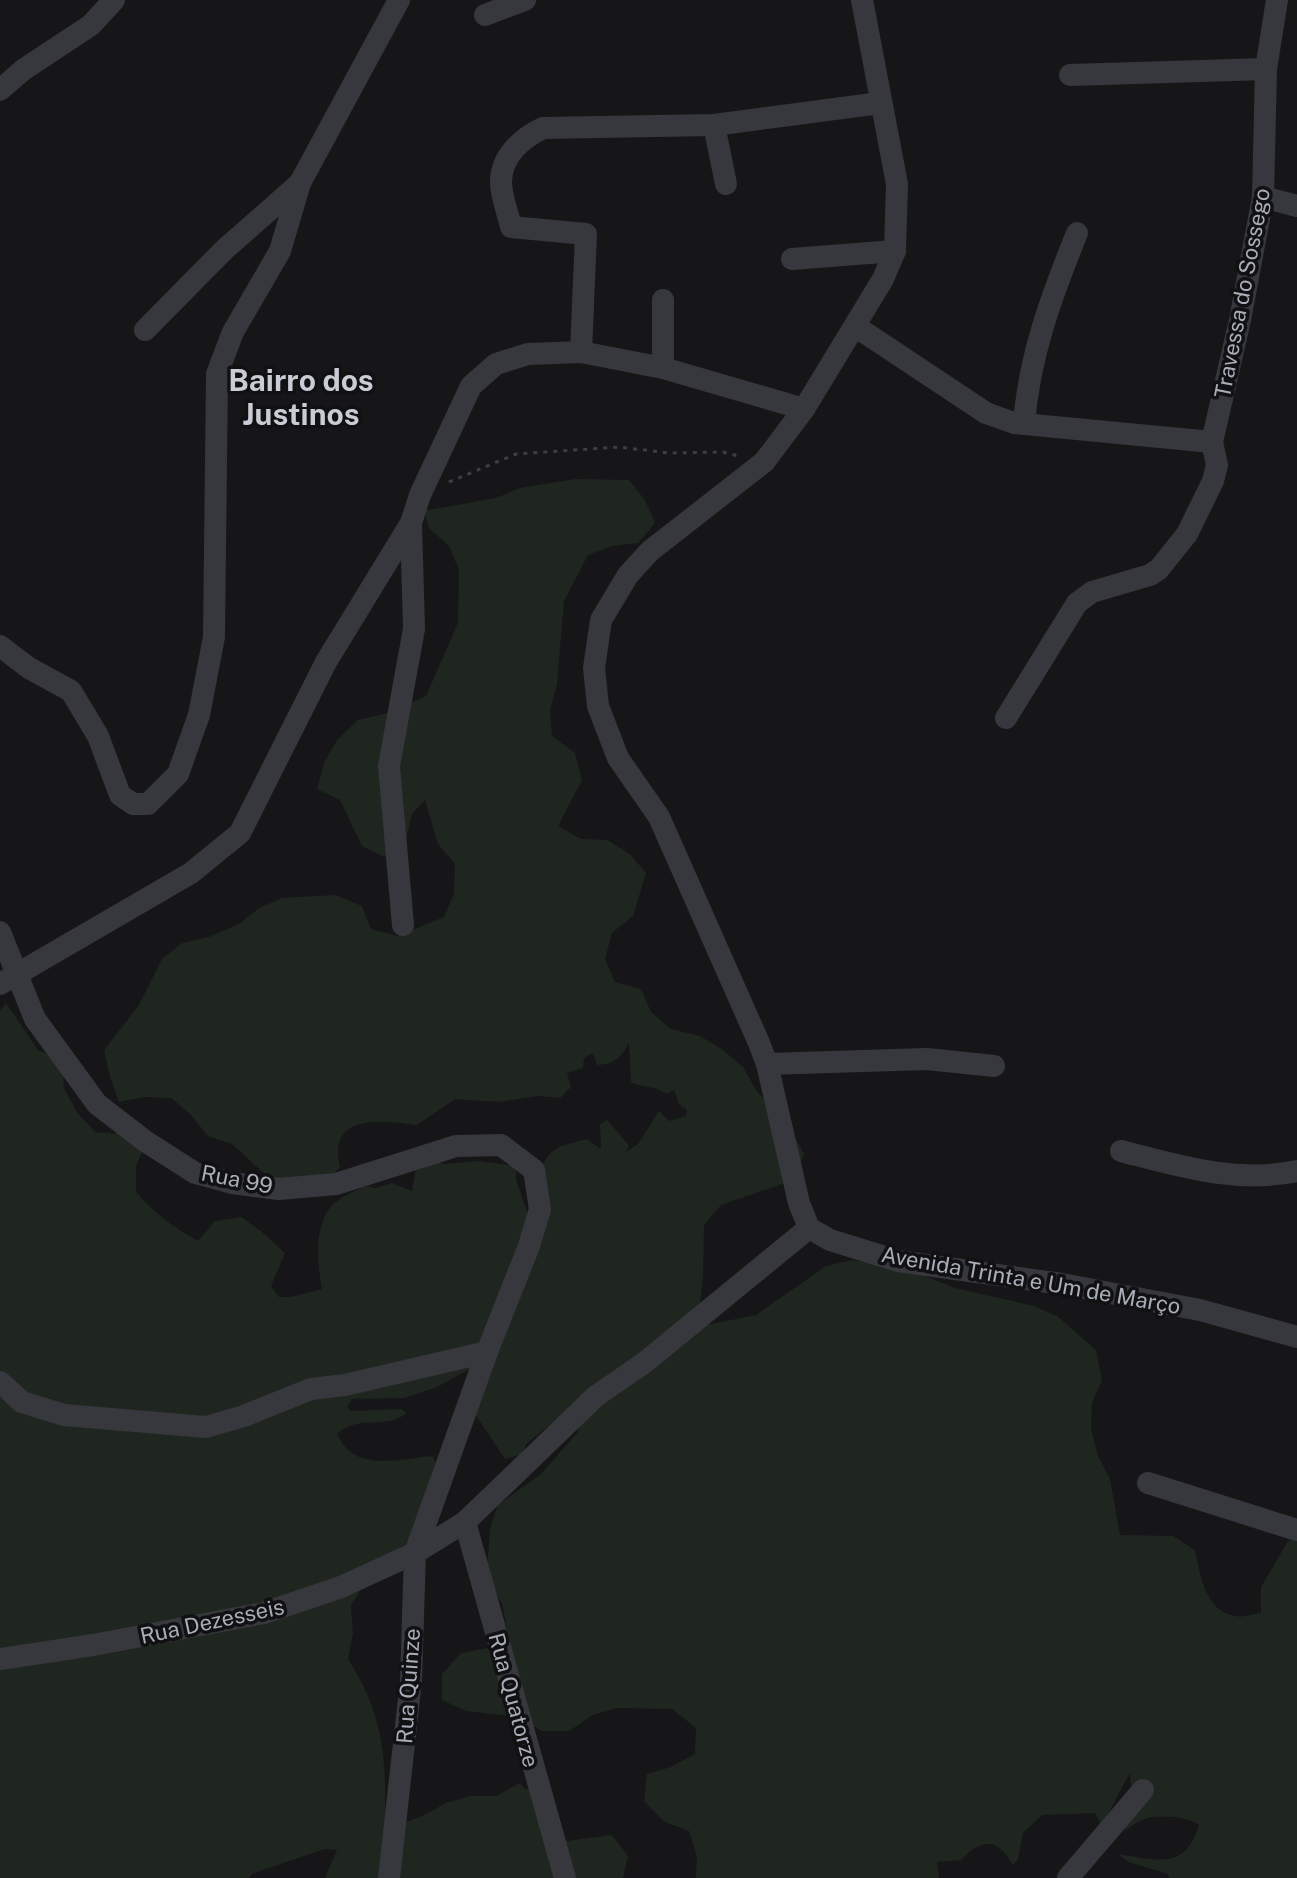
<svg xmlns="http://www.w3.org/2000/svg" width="1297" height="1878" font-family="'Public Sans',sans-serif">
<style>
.green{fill:#1e261f}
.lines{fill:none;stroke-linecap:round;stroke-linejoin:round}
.path{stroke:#3d3f44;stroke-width:3;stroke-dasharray:4 6;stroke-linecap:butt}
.minor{stroke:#37383d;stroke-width:22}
.labels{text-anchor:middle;stroke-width:7;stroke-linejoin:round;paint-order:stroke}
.street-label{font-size:22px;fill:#a8adb8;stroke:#111113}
.district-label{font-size:30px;font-weight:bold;fill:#c9ccd4;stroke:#111113}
</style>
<rect width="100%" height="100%" fill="#161618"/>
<path class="green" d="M576,479l53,1 16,20 10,23 -17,20 -26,3 -24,9 -24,46 -7,83 -7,26 2,26 23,17 7,27 -24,46 23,13 26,1 23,14 16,19 -13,43 -21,17 -7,26 10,23 26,7 10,23 20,17 29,7 23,14 20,17 13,23 35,40 13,24 -10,26 -73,25 -17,20 -1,53 -6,49 59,-12 70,-49 26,-6 53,8 50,20 79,18 23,10 39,34 6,30 -10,23 -1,26 7,27 12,23 10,56 53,1 22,14c5,24 10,61 40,66 7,2 18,-2 26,-3v-26l27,-46 9,-2v339h-128l-1,-4 -39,-12 -11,-8c39,6 67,17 81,-29 -12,-9 -43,-11 -57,-5 -6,2 -11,7 -17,10 -1,-19 11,-37 4,-56l-27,52 -7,-13 -53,2 -19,18 -5,26 -5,6c-15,-27 -31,-27 -52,-5l-24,2 2,16h-243l1,-21 -8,-26 -24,-9 -21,-21 3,-27 24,-7 24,-13 1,-26 -24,-19 -55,-1 -24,7 -24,16h-27l-23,-14 -53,-6 -24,-11v-26l19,-21 27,-5 19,-19 -5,-26 -16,-21 4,-53 8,-24 43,-31 37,-42 5,-22 -17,2 -40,32 -3,10 -18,5 -32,-48 4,-46 -40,22 -33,11 -52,1 -5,8 4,4 50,-2 6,4c-24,18 -46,0 -70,21 17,39 61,25 96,22l7,24 -11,53 -64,49 -14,24 2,27 -5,26c38,59 38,103 37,171l37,-14 24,-13 24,-7h26l24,-13 5,6h24l10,53 53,-7 16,21 -5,22h-298l12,-28 -13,-1 -72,25 -3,4h-249v-867l6,-8 32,47 24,10 2,28 13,24 18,20 26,2 25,9 -10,23v26c18,21 37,35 62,49l17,-20 26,-4 21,15 23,21 -14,33 8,11h12l31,-8c-5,-25 -9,-69 14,-87 8,-7 20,-11 29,-16l10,2 17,-5 20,8 6,-36 26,9 34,-3 38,5v14l12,34c5,-18 9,-47 23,-61 7,-8 26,-11 36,-14l14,10 -1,-25 7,-4 22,25 -3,7 12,-8 21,-33 10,10 17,-5 1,-6 -8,-6 -5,-14 -8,4c-10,-9 -22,-5 -35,-12l-2,-39c-9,15 -14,21 -32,22l-4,-12 -9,5 -1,10 -16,5 4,14 -11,11 -21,-2 -41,6 -43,-3 -38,26c-35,-5 -90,-12 -77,42l-12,14 -59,-3 -37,-34 -24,-8 -18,-22 -19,-16 -26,-1 -26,5 -9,-25 -6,-27 35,-45 23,-46 20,-16 27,-6 30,-13 20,-16 23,-10 53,-3 27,11 9,23 26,7 47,-19 10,-23 1,-30 -17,-20 -13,-44 -13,14 -6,26 -21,17 -23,-11 -22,-46 -23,-11 7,-26 13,-23 21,-20 26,-6 42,-18 32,-73 1,-53 -10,-24 -19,-17 -7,-18 73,-13 24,-10z"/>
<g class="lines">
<path class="path" d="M449,482l67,-28 103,-7 50,6 54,-1 15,4"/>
<g class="minor">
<path d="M862,0l35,184 -2,67 -12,28 -79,130 -40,53 -114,89 -22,24 -27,45 -7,48 4,38 20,52 41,59 100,226 8,21 32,139 10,25 21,12 68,21 164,23 138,26 97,27"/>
<path d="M485,15l40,-15"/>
<path d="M1070,75l196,-6"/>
<path d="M0,90l23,-20 68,-45 23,-25"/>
<path d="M714,125l12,59"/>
<path d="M1263,197l34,9"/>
<path d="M792,259l103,-8"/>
<path d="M663,300v68"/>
<path d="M855,326l131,87 28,10 198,19"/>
<path d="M145,330l79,-80 76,-67"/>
<path d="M581,352l5,-118 -75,-7c-3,-14 -10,-31 -10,-45 0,-26 21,-44 42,-54l171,-3 166,-22"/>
<path d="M1024,424c5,-68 28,-129 53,-191"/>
<path d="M0,646l29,22 42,23 27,45 22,59 13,9h15l30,-30 21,-59 15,-78 3,-263 16,-42 47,-81 20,-68 99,-183"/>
<path d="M1006,718l71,-115 15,-11 58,-17 9,-6 28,-35 26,-53 4,-16 -5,-23 28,-122 23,-123 3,-128 11,-69"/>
<path d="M403,925l-14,-159 25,-137 -3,-106"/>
<path d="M0,932l35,87 62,85 48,37 50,32 37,10 47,6 57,-5 120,-38 45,-1 33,25 6,39 -11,37 -42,106 -72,201 -4,128 -22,197"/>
<path d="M0,984l191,-111 49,-40 86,-171 85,-139 9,-28 51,-109 25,-22 32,-10 53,-2 82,16 141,41"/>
<path d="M767,1064l160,-5 67,7"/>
<path d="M1121,1151c58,15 116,33 176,20"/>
<path d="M0,1382l22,20 42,13 142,12 38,-11 67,-27 34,-4 142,-33"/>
<path d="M1148,1483l149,47"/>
<path d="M465,1522l100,356"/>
<path d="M0,1659l93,-14 171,-32 77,-26 74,-34 50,-31 131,-126 48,-33 165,-135"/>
<path d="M1068,1878l75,-88"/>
</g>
</g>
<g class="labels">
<g class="street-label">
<text transform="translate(1242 293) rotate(-79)" y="8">Travessa do Sossego</text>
<text transform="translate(237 1179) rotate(11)" y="8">Rua 99</text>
<text transform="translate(1031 1280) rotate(10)" y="8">Avenida Trinta e Um de Março</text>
<text transform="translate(212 1621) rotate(-12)" y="8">Rua Dezesseis</text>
<text transform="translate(408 1686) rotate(-86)" y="8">Rua Quinze</text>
<text transform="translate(514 1700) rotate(75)" y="8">Rua Quatorze</text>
</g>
<g class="district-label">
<text x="301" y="391">Bairro dos<tspan x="301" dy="34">Justinos</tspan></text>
</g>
</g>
</svg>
